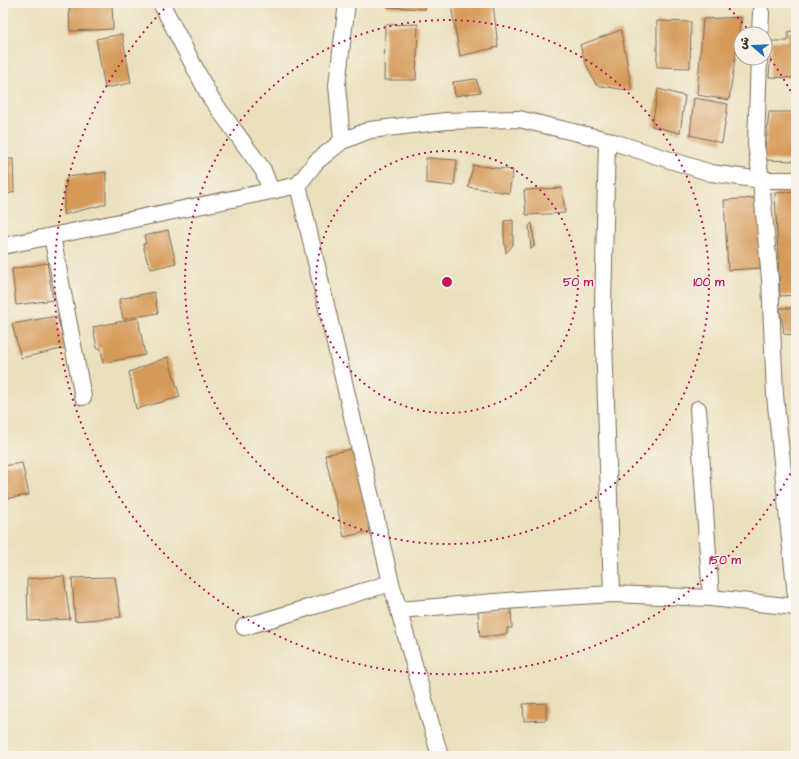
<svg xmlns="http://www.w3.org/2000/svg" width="799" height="759" font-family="'Architects Daughter','Playpen Sans Arabic',sans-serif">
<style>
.building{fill:#d69a59}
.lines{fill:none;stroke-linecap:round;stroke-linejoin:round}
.street-casing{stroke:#796a56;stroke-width:18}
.street{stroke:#fff;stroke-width:16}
.ring{fill:none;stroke:#c2185b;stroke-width:2;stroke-dasharray:2 4}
.centre{fill:#c2185b;stroke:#f7f3e8;stroke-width:2}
.ring-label{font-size:12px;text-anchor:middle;font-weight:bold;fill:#c2185b;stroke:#f7f3e8;stroke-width:3;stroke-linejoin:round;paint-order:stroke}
</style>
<rect width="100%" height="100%" fill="#f7f3e8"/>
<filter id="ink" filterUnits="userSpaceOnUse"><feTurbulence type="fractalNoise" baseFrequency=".025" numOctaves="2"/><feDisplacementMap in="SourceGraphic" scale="8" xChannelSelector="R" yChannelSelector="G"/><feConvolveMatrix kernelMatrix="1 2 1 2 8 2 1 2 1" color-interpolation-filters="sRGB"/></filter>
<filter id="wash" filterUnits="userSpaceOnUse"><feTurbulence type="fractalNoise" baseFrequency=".012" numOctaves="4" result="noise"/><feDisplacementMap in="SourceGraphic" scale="16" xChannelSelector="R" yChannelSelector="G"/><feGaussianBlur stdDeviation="0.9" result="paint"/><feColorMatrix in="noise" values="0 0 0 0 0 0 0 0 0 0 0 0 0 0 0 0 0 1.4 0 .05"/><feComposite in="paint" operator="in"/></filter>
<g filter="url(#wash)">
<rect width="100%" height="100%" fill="#ebe0bd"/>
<g id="blocks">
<g class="building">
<path d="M69,3h43l1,26 -43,2z"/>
<path d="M387,3h39l-1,6 -38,-2z"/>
<path d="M460,3h33l5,44 -38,9 -9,-51z"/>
<path d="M741,17l-12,83 -32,-5 6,-76z"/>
<path d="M657,21l34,1 -1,46 -33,-1z"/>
<path d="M418,24l-2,56h-32l1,-55z"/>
<path d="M621,30l11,61 -36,-6 -11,-23 -5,-17z"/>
<path d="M796,30v48l-27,-1 3,-36h16v-9z"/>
<path d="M122,34l9,49 -26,5 -9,-49z"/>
<path d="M476,79l5,13 -26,4 -2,-14z"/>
<path d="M658,89l27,7 -5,37 -28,-7z"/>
<path d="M694,98l34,6 -6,39 -32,-8z"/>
<path d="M769,112h27v49l-32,-1z"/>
<path d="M426,158l31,2 -3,26 -28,-3z"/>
<path d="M3,159h10l1,33 -11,4z"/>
<path d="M473,165l40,5 -4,23 -41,-6z"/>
<path d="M106,172v32l-43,11 4,-38z"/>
<path d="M562,188l3,25 -39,2 -2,-25z"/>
<path d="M796,192v103l-16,1 -5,-103z"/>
<path d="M758,198l5,70 -35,2 -4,-70z"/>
<path d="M513,220v25l-7,8 -2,-16v-16z"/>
<path d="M532,223l2,23 -3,3 -2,-23z"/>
<path d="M168,230l8,33 -25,6 -2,-7 -2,-1 -4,-17 3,-1 -2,-7z"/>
<path d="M47,263l6,37 -37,5 -4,-36z"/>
<path d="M154,292l4,21 -35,6 -4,-20z"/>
<path d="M780,308h16v27l-12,-1z"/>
<path d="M57,316l9,32 -45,10 -9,-34z"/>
<path d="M138,318l7,37 -42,8 -2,-15h-4l-4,-21z"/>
<path d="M168,357l12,40 -44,12 -7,-37z"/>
<path d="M356,448l19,82 -31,7 -19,-82z"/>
<path d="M22,463l7,32 -26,4v-33z"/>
<path d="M64,576l6,43 -42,2 -1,-42z"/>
<path d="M115,577l6,40 -46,4 -3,-43z"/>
<path d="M511,608l1,20h-5v6l-27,3 -2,-27z"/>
<path d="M546,703v17l-22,1 -1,-17z"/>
</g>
</g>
</g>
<g filter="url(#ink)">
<use href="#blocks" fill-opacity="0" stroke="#796a56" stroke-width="1"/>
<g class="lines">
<g class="street-casing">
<g id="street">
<path d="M161,3l49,94 53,73 8,21"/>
<path d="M760,34l1,-21"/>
<path d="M759,58l-3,86 5,36 9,100 5,115 21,201"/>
<path d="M607,140l-4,166 9,288"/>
<path d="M342,141l-5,-56 10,-82"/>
<path d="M298,185l93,398 49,173"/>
<path d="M52,236l31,161"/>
<path d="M3,246l268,-55 27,-6 18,-23 26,-21 28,-11 76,-9 73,-2 88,21 104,33 50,7h35"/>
<path d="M698,409l13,189"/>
<path d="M399,610l132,-11 81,-5 99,4 85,9"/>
<path d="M244,627l147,-44"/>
</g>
</g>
<use href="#street" class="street"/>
</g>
</g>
<g class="ring">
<circle cx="447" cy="282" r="131"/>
<circle cx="447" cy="282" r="262"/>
<path d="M796 463A393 393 0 1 1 169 4M725 4A393 393 0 0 1 750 32M767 54A393 393 0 0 1 796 101"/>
</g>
<circle cx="447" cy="282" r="6" class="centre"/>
<g class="ring-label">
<text x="578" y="286">50 m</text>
<text x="709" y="286">100 m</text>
<text x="725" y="564">150 m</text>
</g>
<rect width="799" height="759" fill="none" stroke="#f7f3e8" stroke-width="16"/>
<g transform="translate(753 46) rotate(289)"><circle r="19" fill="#f7f3e8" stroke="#aca397"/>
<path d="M0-3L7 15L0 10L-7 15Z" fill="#1f6fb2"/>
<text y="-6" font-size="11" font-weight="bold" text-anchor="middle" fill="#3b2a1e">ش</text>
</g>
</svg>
